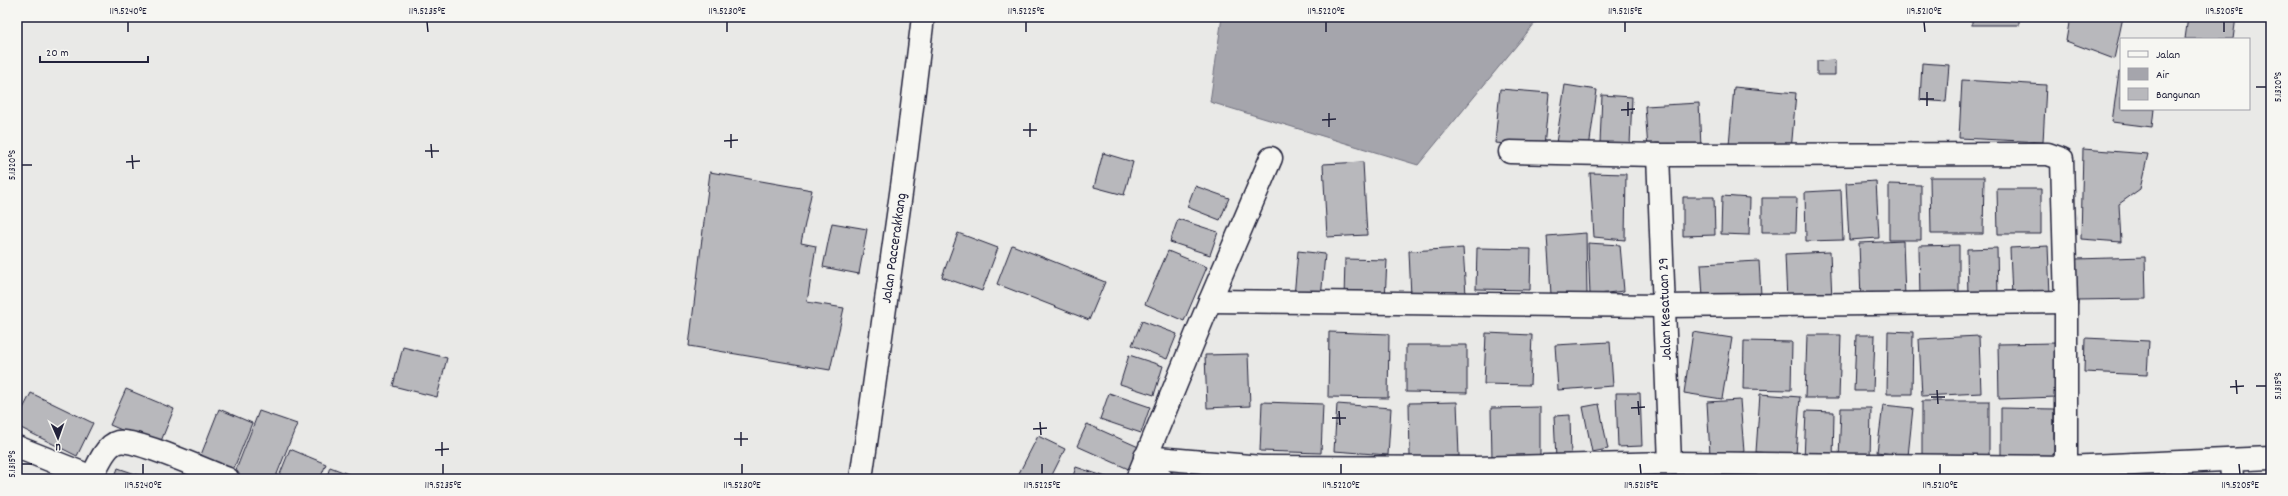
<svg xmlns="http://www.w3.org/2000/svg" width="2288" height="496" font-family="Dekko,sans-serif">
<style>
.water{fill:#a5a5ac;stroke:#71717f}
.building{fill:#b8b8bc;stroke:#22223b}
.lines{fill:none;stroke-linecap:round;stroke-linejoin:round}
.minor-casing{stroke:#22223b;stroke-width:25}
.major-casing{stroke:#22223b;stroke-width:25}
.minor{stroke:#f6f6f2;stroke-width:22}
.major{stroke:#f6f6f2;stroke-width:22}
.ticks{fill:none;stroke:#22223b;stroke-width:1.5}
.labels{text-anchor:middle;stroke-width:4;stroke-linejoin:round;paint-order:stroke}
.street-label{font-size:15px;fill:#22223b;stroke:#f6f6f2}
.neatline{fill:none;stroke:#22223b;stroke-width:1.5}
.ticks-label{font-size:10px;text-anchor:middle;fill:#22223b}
</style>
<rect width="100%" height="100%" fill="#e9e9e7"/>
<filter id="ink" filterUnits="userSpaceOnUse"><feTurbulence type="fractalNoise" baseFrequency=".025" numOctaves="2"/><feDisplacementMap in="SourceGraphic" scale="8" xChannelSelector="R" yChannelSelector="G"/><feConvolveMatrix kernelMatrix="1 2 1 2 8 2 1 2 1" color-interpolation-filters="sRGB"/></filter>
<g filter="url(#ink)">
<path class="water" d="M1222,17h318l-122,148 -208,-63z"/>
<g class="building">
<rect x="1972" y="17" width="47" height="8"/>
<path d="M2070,17h53l-9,42 -48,-18z"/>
<path d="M2188,17h48l-3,22h-48z"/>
<path d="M1835,60v15h-18v-14z"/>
<path d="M1922,63l27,2 -3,37 -26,-2z"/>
<path d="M2119,72h2v37h33l-2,18 -40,-5z"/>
<path d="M1962,80l84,5 -3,57 -84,-4z"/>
<path d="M1565,85l32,5 -8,58 -33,-5z"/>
<path d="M1734,87l62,6 -5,58 -62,-6z"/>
<path d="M1500,89l49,4 -5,54 -49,-4z"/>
<path d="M1602,95l30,2 -2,48 -30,-1z"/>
<path d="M1699,103l2,44 -53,3 -3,-44z"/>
<path d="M2083,149l65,5 -8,35 -21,15 2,38 -40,-3z"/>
<path d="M1103,153l30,9 -9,33 -30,-8z"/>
<path d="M1363,162l4,73 -40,2 -4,-73z"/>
<path d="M710,172l102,18 -11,53 15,3 -9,56 37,6 -14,62 -141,-24z"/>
<path d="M1590,173l36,1 -1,66 -31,-3z"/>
<path d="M1930,177h54l-1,57h-52z"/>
<path d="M1876,181l3,57 -30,2 -3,-57z"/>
<path d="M1889,184l32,1v55h-32z"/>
<path d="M1195,186l34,12 -9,22 -33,-13z"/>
<path d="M1997,189h44v45h-43z"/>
<path d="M1841,190l2,50 -37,1 -1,-49z"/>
<path d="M1722,196l28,2 -1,37 -28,-1z"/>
<path d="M1683,197h31l1,38 -32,1z"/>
<path d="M1762,198h35l-1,34h-34z"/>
<path d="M1178,219l40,13 -8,23 -40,-13z"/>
<path d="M832,223l35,6 -8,45 -36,-7z"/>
<path d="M958,233l40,15 -16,43 -40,-14z"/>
<path d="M1586,233l1,61h-36l-4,-58z"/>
<path d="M1903,241l2,56 -44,2 -2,-56z"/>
<path d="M1588,243l32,2 4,46 -34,4z"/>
<path d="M1012,245l93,37 -16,38 -92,-36z"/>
<path d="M1959,245v53l-39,1 -1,-53z"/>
<path d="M2048,246l2,49 -38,3 -2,-50z"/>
<path d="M1463,248l3,47 -55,2 -2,-46z"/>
<path d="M1477,248l54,1 -1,41 -54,-1z"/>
<path d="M1997,248l1,49 -30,1 -1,-49z"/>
<path d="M1168,251l39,16 -23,54 -39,-17z"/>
<path d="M1298,251l27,3 -4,45 -27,-2z"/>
<path d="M1830,252l2,48 -45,1 -2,-47z"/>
<path d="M2145,257l1,42 -69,1 -1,-41z"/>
<path d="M1345,259l42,1 -2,40 -41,-2z"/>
<path d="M1759,261l2,34 -58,3 -2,-34z"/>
<path d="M1142,321l35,13 -10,25 -35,-14z"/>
<path d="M1888,331l25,1 -1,62h-25z"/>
<path d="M1329,332l60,2 -1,64 -60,-1z"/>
<path d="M1693,332l39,6 -10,61 -38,-6z"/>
<path d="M1486,333l46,2 -2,50 -46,-1z"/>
<path d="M1807,335h34l-2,63h-34z"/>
<path d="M1856,335h19l-2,56h-19z"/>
<path d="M1979,336l2,57 -59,3 -3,-57z"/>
<path d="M2085,338l64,3 -2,34 -63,-3z"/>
<path d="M1744,341l48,1 -1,48 -48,-1z"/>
<path d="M1610,342l3,44 -55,4 -3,-45z"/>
<path d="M2056,343l1,54 -58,2 -1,-55z"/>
<path d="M1406,345h61v48l-61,-1z"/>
<path d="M403,347l44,11 -10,39 -44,-11z"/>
<path d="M1248,354l2,52 -43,2 -2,-53z"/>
<path d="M1129,355l34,11 -9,29 -34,-11z"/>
<path d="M126,389l48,20 -15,37 -49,-21z"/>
<path d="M31,393l62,30 -16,33 -60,-30v-6z"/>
<path d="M1109,393l41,14 -9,26 -41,-14z"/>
<path d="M1616,393h24l2,53 -24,1z"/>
<path d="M1760,394l40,3 -4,58 -40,-3z"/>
<path d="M1740,400l4,52 -34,3 -3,-53z"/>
<path d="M1922,401h67v57l-67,1z"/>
<path d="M1262,402l61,2 -2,49 -61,-2z"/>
<path d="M1457,402l2,54 -49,1 -1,-54z"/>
<path d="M1337,404l54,4 -3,47 -54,-4z"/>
<path d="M1599,404l9,45 -16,3 -9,-45z"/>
<path d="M1883,405l30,3 -5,48 -31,-4z"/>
<path d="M1540,407v52h-48l-1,-51z"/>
<path d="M1841,408h30l-1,52 -31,-1z"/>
<path d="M2001,408l53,1v52h-53z"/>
<path d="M219,409l33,14 -20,50 -33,-13z"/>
<path d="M259,411l38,13 -22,55h-30l-11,-4z"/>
<path d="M1806,411l28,1 -1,49 -29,-1z"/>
<path d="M1570,415l1,44h-15l-2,-43z"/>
<path d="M1087,424l56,25 -10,22 -56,-25z"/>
<path d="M1038,436l27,13 -15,30h-34z"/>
<path d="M290,449l36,15 -6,15h-42z"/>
<path d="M330,467l31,12h-35z"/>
<path d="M1076,467l36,12h-40z"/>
<path d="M118,468l32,11h-36z"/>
</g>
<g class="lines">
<g class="minor-casing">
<g id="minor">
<path d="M1510,152l148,3 390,-1 14,5 4,143v165"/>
<path d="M1658,155l12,308"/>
<path d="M1210,301l453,5 403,-4"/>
<path d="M17,447l75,30"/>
<path d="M1145,457l116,10 214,1 195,-5 396,4 205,-9"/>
<path d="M2231,460l1,19"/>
<path d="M1142,469l20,10"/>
<path d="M91,479c5,-10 14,-34 27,-37 16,-4 90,29 110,37"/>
<path d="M1137,479l73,-178 61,-143"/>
</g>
</g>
<g class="major-casing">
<path id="major" d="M861,479l43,-307 19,-155"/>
</g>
<use href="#minor" class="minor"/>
<use href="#major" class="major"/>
</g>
</g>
<path class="ticks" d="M128,22v10M427,22l1,10M727,22v10M1026,22v10M1326,22v10M1625,22v10M1924,22l1,10M2224,22v10M2256,87h10M1927,92v14M1920,99h14M1628,102v14M1621,110l14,-1M1329,113v14M1322,120l14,-1M1030,123v14M1023,130h14M731,134v14M724,141l14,-1M431,144l1,14M425,151h14M132,155l1,14M126,162l14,-1M22,165h10M2236,380l1,14M2256,386h10M2230,387l14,-1M1937,390l1,14M1931,397h14M1638,401l1,14M1631,408l14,-1M1339,411l1,14M1332,418h14M1040,422l1,13M1033,429l14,-1M741,432v14M734,439h14M442,442v14M435,450l14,-1M22,464h10M143,464v10M443,464v10M742,464v10M1042,464v10M1341,464v10M1640,464l1,10M1940,464v10M2239,464l1,10"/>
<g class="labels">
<g class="street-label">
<text transform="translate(893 248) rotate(-82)" y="5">Jalan Paccerakkang</text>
<text transform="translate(1664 309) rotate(-92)" y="5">Jalan Kesatuan 29</text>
</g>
</g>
<rect width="2288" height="496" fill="none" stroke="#f6f6f2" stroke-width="44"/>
<rect x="2120" y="38" width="130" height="72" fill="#f6f6f2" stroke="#a1a1a9"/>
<rect x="2128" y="51" width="20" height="6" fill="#f6f6f2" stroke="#a1a1a9"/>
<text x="2156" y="58" font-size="12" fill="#22223b">Jalan</text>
<rect x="2128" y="68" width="20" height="12" fill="#a5a5ac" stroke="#a1a1a9"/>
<text x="2156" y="78" font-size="12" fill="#22223b">Air</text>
<rect x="2128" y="88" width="20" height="12" fill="#b8b8bc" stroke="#a1a1a9"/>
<text x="2156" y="98" font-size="12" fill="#22223b">Bangunan</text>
<g transform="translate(58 438) rotate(178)" stroke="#f6f6f2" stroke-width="3" paint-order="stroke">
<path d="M0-3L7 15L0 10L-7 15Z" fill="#22223b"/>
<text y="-6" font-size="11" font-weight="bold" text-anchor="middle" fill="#22223b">U</text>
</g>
<path d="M40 56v6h108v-6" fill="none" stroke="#22223b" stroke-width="2"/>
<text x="46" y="56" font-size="12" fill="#22223b" stroke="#f6f6f2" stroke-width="3" paint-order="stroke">20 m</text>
<rect x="22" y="22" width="2244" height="452" class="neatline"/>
<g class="ticks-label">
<text x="128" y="14">119.5240°E</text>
<text x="427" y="14">119.5235°E</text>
<text x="727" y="14">119.5230°E</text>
<text x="1026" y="14">119.5225°E</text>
<text x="1326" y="14">119.5220°E</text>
<text x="1625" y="14">119.5215°E</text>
<text x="1924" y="14">119.5210°E</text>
<text x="2224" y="14">119.5205°E</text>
<text transform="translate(2277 87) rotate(-90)" y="4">5.1320°S</text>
<text transform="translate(11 165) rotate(-90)" y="4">5.1320°S</text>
<text transform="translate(2277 386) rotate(-90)" y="4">5.1315°S</text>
<text transform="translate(11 464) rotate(-90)" y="4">5.1315°S</text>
<text x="143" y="488">119.5240°E</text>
<text x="443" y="488">119.5235°E</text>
<text x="742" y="488">119.5230°E</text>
<text x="1042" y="488">119.5225°E</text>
<text x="1341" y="488">119.5220°E</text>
<text x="1641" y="488">119.5215°E</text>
<text x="1940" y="488">119.5210°E</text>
<text x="2240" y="488">119.5205°E</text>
</g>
</svg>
